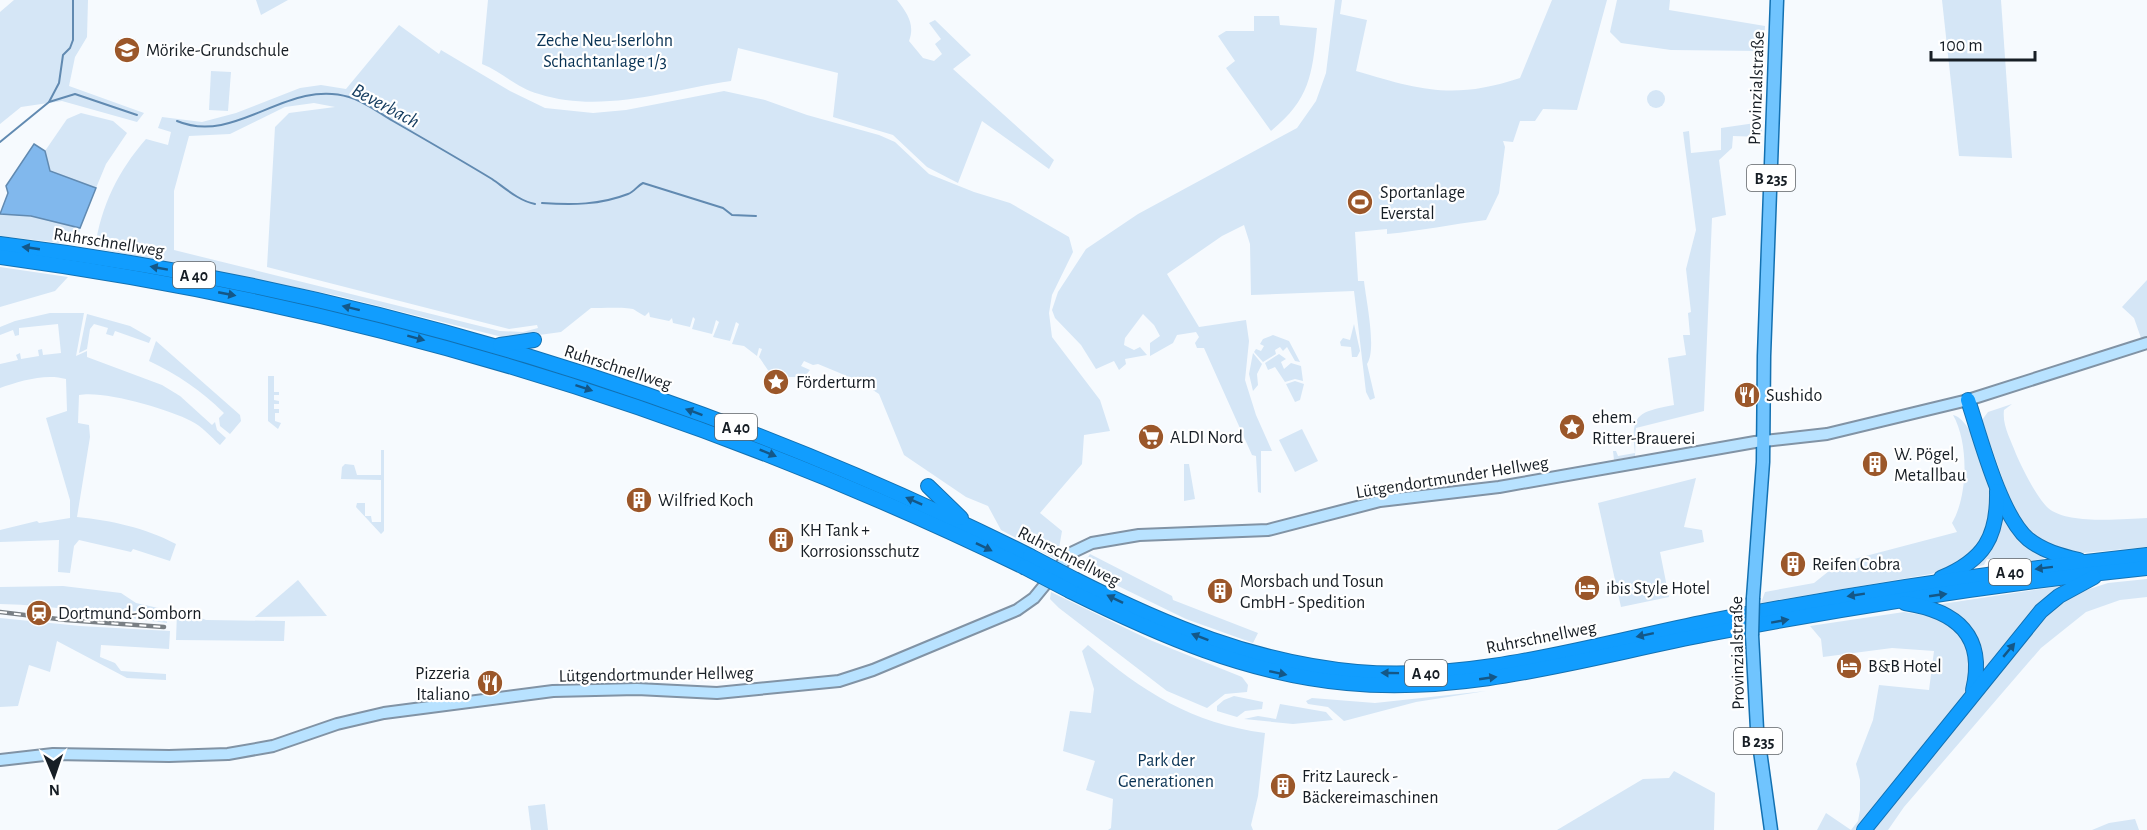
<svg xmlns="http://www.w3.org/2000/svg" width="2147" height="830" font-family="'Alegreya Sans',sans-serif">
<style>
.green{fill:#d5e6f6;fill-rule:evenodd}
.water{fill:#81b8ed;stroke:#618ab1;stroke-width:1.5}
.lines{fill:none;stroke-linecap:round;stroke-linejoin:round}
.stream{stroke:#618ab1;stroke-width:2}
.secondary-casing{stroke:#8193a5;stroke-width:14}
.primary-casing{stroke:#1371b2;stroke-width:15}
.highway-casing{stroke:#1371b2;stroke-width:16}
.secondary{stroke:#b8e2ff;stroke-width:10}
.primary{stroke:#70c4fe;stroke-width:12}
.highway{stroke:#119dfe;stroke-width:14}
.rail-casing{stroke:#797f84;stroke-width:4.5}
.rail{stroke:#fff;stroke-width:2;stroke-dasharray:7;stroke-linecap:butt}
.primary-bridge-casing{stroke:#1371b2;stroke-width:15;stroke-linecap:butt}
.highway-bridge-casing{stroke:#1371b2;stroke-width:16;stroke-linecap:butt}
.primary-bridge{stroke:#70c4fe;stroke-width:12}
.highway-bridge{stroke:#119dfe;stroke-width:14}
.oneway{fill:#145787}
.labels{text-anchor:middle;stroke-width:4.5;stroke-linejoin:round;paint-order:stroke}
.shield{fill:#fff;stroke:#5d6266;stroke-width:1.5}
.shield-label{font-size:16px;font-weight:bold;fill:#171e25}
.park-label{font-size:18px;fill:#083254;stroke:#fff}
.poi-label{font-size:18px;fill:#171e25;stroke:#fff;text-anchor:start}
.street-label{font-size:18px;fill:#171e25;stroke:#fff}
.water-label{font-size:20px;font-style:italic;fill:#153d60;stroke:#fff}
</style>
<rect width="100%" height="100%" fill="#f6fafe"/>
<g class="green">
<path d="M14,0h74l-1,37 -12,20 -6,29 75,27 -7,9 -75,-21 -41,6 -21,17v-112z"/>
<path d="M256,0h32l-27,15z"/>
<path d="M488,0h409c11,14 18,25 12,41l14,17 11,3 8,-7 -7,-10 6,-5 -12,-16 6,-3 36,35 -18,14 101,91 -5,9 -67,-48 -24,62 -31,-16 -34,-32 -60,-18 5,-44 -100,-25 -7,33c-63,9 -129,33 -192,13 -22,-6 -37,-22 -57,-30z"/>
<path d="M1335,0h7l-2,14 27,6 -11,51c64,19 98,29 164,7l32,-78h55l-30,110 -34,-1 -8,12h-15l-7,21 -10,-1 2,6 -6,46 -13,27c-34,4 -65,11 -99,14v-5l-32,3 3,49h6c2,19 13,69 3,83l8,34 -5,2 -4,-8 -12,-101 -103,4 -1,-51 -6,-19 -22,11 -55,38 32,53 47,-7 3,21 -4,39 11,35 16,36h-11v42l-3,-1 -2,-36 -4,-1 -48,-107h-7l-2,-5 4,-6 -3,-5 -19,3 -4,8 -23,13v-13l10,-7 -6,-11 -11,-11 -18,24 -1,7 10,5 6,-3 7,8 -22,4 1,5 -7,6 -5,-9 -18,8 -15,-24 -26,-27 -3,-8 6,-18 28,-43 52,-35 159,-86 19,-27 10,-28z"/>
<path d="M1617,0h53l-1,10 96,16 -1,19 -5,6 -88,-1 -50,-7 -11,-11z"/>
<path d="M1942,0h59l11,158 -53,-2z"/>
<path d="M1254,16h25l1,9 37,3c-5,47 -7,71 -46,103l-45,-63 9,-7 -17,-25 8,-5h28z"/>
<path d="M399,25l40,29 2,-4 69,41 35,17 48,5 33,-3 98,-19 41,9 42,15 72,20 16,7 34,32 45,18 36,11 59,34 4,15 -21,43 -3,18 3,24 48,63 10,31 -26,4 -2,29 -42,49 22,18 -5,29 -56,-30 -13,-24 -22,-9 -62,-42 -25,-61 -20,-13 -41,-17 -5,1 -9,-4 -3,5 9,4 -6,7h-16l-3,5 -11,-3 -15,-22 3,-8 -3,-1 -2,8 -13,-10 -12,-2 7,-20 -3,-2 -6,19 -17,-4 6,-15 -3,-2 -4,14 -20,-5 3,-10 -2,-2 -3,10 -17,-4 -1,-5 -3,3 -19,-4 -1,-5 -4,4c-4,-2 -10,-6 -12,-7 -8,-2 -31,-1 -42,-1l-30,24 -51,7 -171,-43 -244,-48c6,-42 23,-77 51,-109l22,6 3,-13 -13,-4 4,-11 40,5 34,-9 64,-25 21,-3 25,4zM314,103l21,4 -46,6 -14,14 -8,140 242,62 28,-4 1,3 -15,4 -23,-1 -326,-81v-59l15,-55 41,-2 55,-27z"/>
<path d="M211,71l20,1 -3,39 -19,-1z"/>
<circle cx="1656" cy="99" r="9"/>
<path d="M81,113l32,8 14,12 -21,31 -10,24 -46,-17 -5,-20 22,-32z"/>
<path d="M1762,122v15l-29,-1 -1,12 -13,12 7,55 -14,3 -8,193 -68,17 -1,28 -21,4 -1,-9h3l2,5 17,-3c-5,-39 3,-41 39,-48l-6,-47 18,-3 -3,-20h7l-2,-22 3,-1 -5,-43 10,-39 -13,-98 6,-1 2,22 30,-3v-22z"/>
<path d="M0,214l31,2 49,12 -3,17 -77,-9z"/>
<path d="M0,267l68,10 -13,14 -55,16z"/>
<path d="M2147,280v56l-6,2 -7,-20 -12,-11z"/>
<path d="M50,313h34l-8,43 11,-5v6l75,28 18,11 32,29 3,-3 2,8 9,8 -6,7c-9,-8 -18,-19 -29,-24 -22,-12 -88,-31 -112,-26l-1,28 11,2 1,12 -13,80c36,4 66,10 99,27l-6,17 -37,-12 -2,3 -52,-12 -5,6 -4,27 -12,-1 1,-32 -59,2v-12l37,-9 2,2 31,-5v-18l-24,-82 21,-7 -1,-32c-20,-6 -47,2 -66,9v-24l18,-4 -2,-5 4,-2 1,6 18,-3 -1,-6 4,-1 1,6 18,-2 -3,-29 -39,4v7l-4,1 -2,-6 -13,5v-8l15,-6z"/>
<path d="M87,314l43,12 21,12 -2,5 -34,-12 -2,5 -7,-2 2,-6 -14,-4 -4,5 -3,20 -8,4z"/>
<path d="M1354,324l6,27 -3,6h-5l-1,-10 -10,-1 -1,-4 3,-4 7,2z"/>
<path d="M1273,335l16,6 11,21 -5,-1 -8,-14 -4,4 -3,-4 -5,3 1,4 -13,8 -9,-10 2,-3 5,2 3,-5 -4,-2 3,-5z"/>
<path d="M156,341l84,74 1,6 -11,13 -10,-8 -1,-8 5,-5c-23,-23 -46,-38 -75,-52z"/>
<path d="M1253,353l9,11 -5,10 1,11 -5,6 -4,-17z"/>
<path d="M1279,354l7,5 -5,3 3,7 7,-6 10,3 2,15 -8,-2 -10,3 -10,-15 -7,3 -3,-7z"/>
<path d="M268,376h6v16h5v3h-5v5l5,1v3h-5v5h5v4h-4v8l6,2 -3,6 -10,-8z"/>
<path d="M1295,381l9,3 -4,16 -5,2 -9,-18z"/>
<path d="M2012,404l-8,6c-2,16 7,30 12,44 6,14 20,42 31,53 18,18 75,12 100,11v29l-64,6 -38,-8 -15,-10 -13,-15 -35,-100 6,-8z"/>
<path d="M1953,415c19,3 41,67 40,85 0,15 -8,32 -11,46l-34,23 -17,5 -170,29 4,-11 49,-9 25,-20 118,-31 -5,-9c16,-27 17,-80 1,-108z"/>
<path d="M1302,429l16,32 -23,11 -16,-32z"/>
<path d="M381,450h3v81l-3,3 -25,-27 1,-4h8v13h6l1,6h9v-42l-40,-1 1,-12 3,-3 9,1 3,10h24z"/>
<path d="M1184,464h5l6,35 -11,2z"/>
<path d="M1696,478l-12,49 18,3 2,12 -44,10 9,45 -48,10 -23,-104z"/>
<path d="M2001,513l46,42 -4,4 -56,8 6,-8h-6l-3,6 -24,6z"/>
<path d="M1090,554l82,42 1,4 85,33 -5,10 -67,-24 -105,-51z"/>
<path d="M2147,579v18l-27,3 -34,12 -45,36 -137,159 -16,23h-71l9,-17 25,17 7,-9 2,-11v-30l-4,-16 17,-44 6,-35 50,5 5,-39 -42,-3 -69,9 -2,-18 -11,-13 94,-14 31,5 21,11 16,26 -5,35 93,-85 20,-12 28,-9z"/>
<path d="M298,580l29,36 -72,1z"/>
<path d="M2074,584l-93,95 -1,-28 -45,-46z"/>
<path d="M63,586l58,7 15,10 31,7v13c-56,-7 -111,-18 -167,-19v-17z"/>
<path d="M1051,592l99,48 92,37 6,8 -1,7 -22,2 -18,14 -40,-17 -108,-83 -9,-9z"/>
<path d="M182,610l24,10 79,1 -1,20 -108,-1 1,-28z"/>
<path d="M0,618l80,8 90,5 -1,18 -68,-4 -1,12 15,6 6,8 45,3v6l-39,-2 -70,-37 -7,31 -21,-7 -11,41 -18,1z"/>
<path d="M1088,645c55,47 103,78 177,88l-7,63 -7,29 2,5h-145l3,-2 2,-29 -27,-9 9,-29 -32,-10 7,-40 21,2 3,-24 -12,-38z"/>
<path d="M1486,691l-70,11 -72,19 -16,-14 -20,-3 -2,-3 6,-3 63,5z"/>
<path d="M1234,696l29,6 -1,7 -17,2 -8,6 -20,-6v-5l7,-6z"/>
<path d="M1280,704l46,8 7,8 -40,4 -49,-5 14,-3 18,3z"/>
<path d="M1674,771l41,22 -1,37h-157l86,-51 26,-1z"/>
<path d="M545,804l3,26h-17l-3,-24z"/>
<path d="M2135,819l4,11h-47l17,-7z"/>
</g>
<path class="water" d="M34,144l11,7 5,20 46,17 -16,40 -49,-12 -31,-2 8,-21 -2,-7z"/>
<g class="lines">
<g class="stream">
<path d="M49,102l26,-8 62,21"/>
<path d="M177,121c59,25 110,-43 172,-24 15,4 30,16 44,24 33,19 66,38 99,58 13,9 27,22 43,25"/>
<path d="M0,142l49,-40 10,-19 4,-28 7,-7 3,-8v-40"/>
<path d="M542,203c30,2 58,2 86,-9 6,-2 9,-8 15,-11l80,25 9,7 24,1"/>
</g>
<g class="secondary-casing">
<path id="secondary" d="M0,760l53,-6 116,2 59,-2 45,-8 64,-22 47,-11 169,-22 84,-2 80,4 122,-12 34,-11 144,-60 17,-12 37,-45 21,-10 47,-8 129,-5 112,-29 119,-14 256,-45 72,-8 141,-34 179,-57"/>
</g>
<g class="primary-casing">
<g id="primary">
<path d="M1753,598l10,-136 1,-106 13,-356"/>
<path d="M1752,635l5,94 14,101"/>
</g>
</g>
<g class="highway-casing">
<g id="highway">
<path d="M0,244c357,44 708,151 1030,312"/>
<path d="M0,257c357,48 700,152 1024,310"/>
<path d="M500,345l34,-5"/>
<path d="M1968,400c12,36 32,115 60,139 15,12 33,17 51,21"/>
<path d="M928,486l33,32"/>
<path d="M1941,578c43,-18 57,-41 56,-87"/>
<path d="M1076,580c89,45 179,83 281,92 119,10 238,-28 353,-51 145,-28 291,-50 437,-66"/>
<path d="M1070,591c89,44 177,83 277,92 122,12 242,-26 361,-49 146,-28 292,-51 439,-66"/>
<path d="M1905,603c52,8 81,33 68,87"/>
<path d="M1864,830l177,-219 18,-15 35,-19"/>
</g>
</g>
<use href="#secondary" class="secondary"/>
<use href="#primary" class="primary"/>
<use href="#highway" class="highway"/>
<g class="rail-casing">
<path id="rail" d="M0,612l66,8 98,7"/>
</g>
<use href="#rail" class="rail"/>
<g class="primary-bridge-casing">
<path id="primary-bridge" d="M1752,635l1,-37"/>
</g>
<g class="highway-bridge-casing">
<g id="highway-bridge">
<path d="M1030,556l46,24"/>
<path d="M1024,567l46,24"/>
</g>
</g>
<use href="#primary-bridge" class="primary-bridge"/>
<use href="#highway-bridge" class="highway-bridge"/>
</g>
<defs><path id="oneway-solid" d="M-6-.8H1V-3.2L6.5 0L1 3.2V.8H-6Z" transform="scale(1.5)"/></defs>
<g class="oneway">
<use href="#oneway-solid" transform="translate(31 248) rotate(-172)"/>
<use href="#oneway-solid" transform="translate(159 268) rotate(-170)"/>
<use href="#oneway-solid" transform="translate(227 294) rotate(11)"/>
<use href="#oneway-solid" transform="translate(351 308) rotate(-166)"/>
<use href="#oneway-solid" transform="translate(416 338) rotate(15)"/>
<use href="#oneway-solid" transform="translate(584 388) rotate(18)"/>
<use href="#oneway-solid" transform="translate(694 412) rotate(-160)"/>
<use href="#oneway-solid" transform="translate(768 453) rotate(22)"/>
<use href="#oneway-solid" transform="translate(914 501) rotate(-156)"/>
<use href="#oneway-solid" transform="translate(984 547) rotate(26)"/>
<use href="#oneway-solid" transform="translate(2044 568) rotate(173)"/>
<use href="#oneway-solid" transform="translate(1856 595) rotate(171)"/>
<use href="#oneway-solid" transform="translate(1938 595) rotate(-8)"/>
<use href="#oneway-solid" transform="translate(1115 599) rotate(-154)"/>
<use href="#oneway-solid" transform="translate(1780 621) rotate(-10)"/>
<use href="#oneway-solid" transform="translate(1645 635) rotate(168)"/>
<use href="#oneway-solid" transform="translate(1200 637) rotate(-159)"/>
<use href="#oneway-solid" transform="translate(2009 650) rotate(-50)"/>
<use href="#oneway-solid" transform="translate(1278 673) rotate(12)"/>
<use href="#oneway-solid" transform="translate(1390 673) rotate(-179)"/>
<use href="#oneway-solid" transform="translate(1488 678) rotate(-8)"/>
</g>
<defs>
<g id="school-disc" transform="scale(1.35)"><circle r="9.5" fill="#9b572a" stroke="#fff"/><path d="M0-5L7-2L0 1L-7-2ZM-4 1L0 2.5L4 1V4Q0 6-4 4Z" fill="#fff"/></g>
<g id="stadium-disc" transform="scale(1.35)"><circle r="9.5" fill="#9b572a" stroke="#fff"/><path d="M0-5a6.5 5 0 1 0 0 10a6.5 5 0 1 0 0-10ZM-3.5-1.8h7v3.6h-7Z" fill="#fff"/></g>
<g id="sight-disc" transform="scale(1.35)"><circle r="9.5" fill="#9b572a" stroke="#fff"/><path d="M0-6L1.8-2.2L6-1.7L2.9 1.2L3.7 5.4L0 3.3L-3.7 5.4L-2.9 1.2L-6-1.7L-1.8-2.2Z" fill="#fff"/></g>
<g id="restaurant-disc" transform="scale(1.35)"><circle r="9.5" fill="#9b572a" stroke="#fff"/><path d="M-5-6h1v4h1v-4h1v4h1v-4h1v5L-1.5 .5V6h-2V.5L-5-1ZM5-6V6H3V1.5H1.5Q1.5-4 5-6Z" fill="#fff"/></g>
<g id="supermarket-disc" transform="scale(1.35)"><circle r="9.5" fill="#9b572a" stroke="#fff"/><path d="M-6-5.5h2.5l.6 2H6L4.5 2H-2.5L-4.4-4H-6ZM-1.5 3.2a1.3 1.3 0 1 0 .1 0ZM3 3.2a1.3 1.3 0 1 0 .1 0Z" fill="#fff"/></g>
<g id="building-disc" transform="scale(1.35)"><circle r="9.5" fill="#9b572a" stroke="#fff"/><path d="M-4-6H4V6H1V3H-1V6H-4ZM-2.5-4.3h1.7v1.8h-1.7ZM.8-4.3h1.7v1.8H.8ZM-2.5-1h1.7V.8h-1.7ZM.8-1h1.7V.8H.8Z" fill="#fff"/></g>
<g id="hotel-disc" transform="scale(1.35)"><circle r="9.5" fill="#9b572a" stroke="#fff"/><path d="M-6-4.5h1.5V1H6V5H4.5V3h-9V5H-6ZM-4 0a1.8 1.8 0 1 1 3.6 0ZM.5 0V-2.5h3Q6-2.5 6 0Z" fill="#fff"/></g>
<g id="station-disc" transform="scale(1.35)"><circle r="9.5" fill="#9b572a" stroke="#fff"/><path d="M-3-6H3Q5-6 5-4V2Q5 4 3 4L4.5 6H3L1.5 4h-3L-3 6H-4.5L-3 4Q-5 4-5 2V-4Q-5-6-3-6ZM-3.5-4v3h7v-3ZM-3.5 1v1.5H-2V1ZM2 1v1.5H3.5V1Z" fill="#fff"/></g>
</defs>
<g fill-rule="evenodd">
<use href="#school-disc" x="127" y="50"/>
<use href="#stadium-disc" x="1360" y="202"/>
<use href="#sight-disc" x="776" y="382"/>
<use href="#restaurant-disc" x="1747" y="395"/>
<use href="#sight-disc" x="1572" y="427"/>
<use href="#supermarket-disc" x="1151" y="437"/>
<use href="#building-disc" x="1875" y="464"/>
<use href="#building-disc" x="639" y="500"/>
<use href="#building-disc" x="781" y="540"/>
<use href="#building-disc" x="1793" y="564"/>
<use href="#hotel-disc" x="1587" y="588"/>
<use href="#building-disc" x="1220" y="591"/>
<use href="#station-disc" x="39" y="613"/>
<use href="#hotel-disc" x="1849" y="666"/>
<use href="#restaurant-disc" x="490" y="683"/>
<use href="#building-disc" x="1283" y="786"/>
</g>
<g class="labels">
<g class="shield">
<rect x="1747" y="165" width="48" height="26" rx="4.5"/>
<rect x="173" y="262" width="42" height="26" rx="4.5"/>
<rect x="715" y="414" width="42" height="26" rx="4.5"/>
<rect x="1989" y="559" width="42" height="26" rx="4.5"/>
<rect x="1405" y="660" width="42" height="26" rx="4.5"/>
<rect x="1734" y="728" width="48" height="26" rx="4.5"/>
</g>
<g class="shield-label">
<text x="1771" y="184">B 235</text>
<text x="194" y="281">A 40</text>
<text x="736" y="433">A 40</text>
<text x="2010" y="578">A 40</text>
<text x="1426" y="679">A 40</text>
<text x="1758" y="747">B 235</text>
</g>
<g class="park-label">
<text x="605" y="46">Zeche Neu-Iserlohn<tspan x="605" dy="21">Schachtanlage 1/3</tspan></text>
<text x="1166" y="766">Park der<tspan x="1166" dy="21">Generationen</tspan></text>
</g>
<g class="poi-label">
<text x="146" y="56">Mörike-Grundschule</text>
<text x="1380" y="198">Sportanlage<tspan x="1380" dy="21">Everstal</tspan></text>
<text x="796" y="388">Förderturm</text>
<text x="1766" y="401">Sushido</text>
<text x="1592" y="423">ehem.<tspan x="1592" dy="21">Ritter-Brauerei</tspan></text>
<text x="1170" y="443">ALDI Nord</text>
<text x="1894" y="460">W. Pögel,<tspan x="1894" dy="21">Metallbau</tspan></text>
<text x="658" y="506">Wilfried Koch</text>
<text x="800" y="536">KH Tank +<tspan x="800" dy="21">Korrosionsschutz</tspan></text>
<text x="1812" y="570">Reifen Cobra</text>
<text x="1240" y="587">Morsbach und Tosun<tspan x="1240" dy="21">GmbH - Spedition</tspan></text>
<text x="1606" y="594">ibis Style Hotel</text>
<text x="58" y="619">Dortmund-Somborn</text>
<text x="1868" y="672">B&amp;B Hotel</text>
<text x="470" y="679" text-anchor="end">Pizzeria<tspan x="470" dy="21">Italiano</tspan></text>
<text x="1302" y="782">Fritz Laureck -<tspan x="1302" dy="21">Bäckereimaschinen</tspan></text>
</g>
<g class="street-label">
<text transform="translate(1756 88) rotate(-88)" y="6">Provinzialstraße</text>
<text transform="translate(109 242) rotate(9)" y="6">Ruhrschnellweg</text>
<text transform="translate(618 367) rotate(18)" y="6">Ruhrschnellweg</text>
<text transform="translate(1452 477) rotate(-9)" y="6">Lütgendortmunder Hellweg</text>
<text transform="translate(1069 556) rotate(27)" y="6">Ruhrschnellweg</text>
<text transform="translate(1541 637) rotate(-11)" y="6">Ruhrschnellweg</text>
<text transform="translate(1737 653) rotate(-91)" y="6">Provinzialstraße</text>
<text transform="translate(656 674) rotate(-1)" y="6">Lütgendortmunder Hellweg</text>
</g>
<g class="water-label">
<text transform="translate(386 105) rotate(28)" y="7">Beverbach</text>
</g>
</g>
<g transform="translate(54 776) rotate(178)" stroke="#ffffff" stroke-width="4.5" paint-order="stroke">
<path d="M0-4.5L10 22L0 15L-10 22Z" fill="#171e25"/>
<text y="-9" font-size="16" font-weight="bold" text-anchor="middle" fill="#171e25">N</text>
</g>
<path d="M1931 51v9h104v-9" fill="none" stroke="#171e25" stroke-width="3"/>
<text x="1940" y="51" font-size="18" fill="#171e25" stroke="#ffffff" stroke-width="4.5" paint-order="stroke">100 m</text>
</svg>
